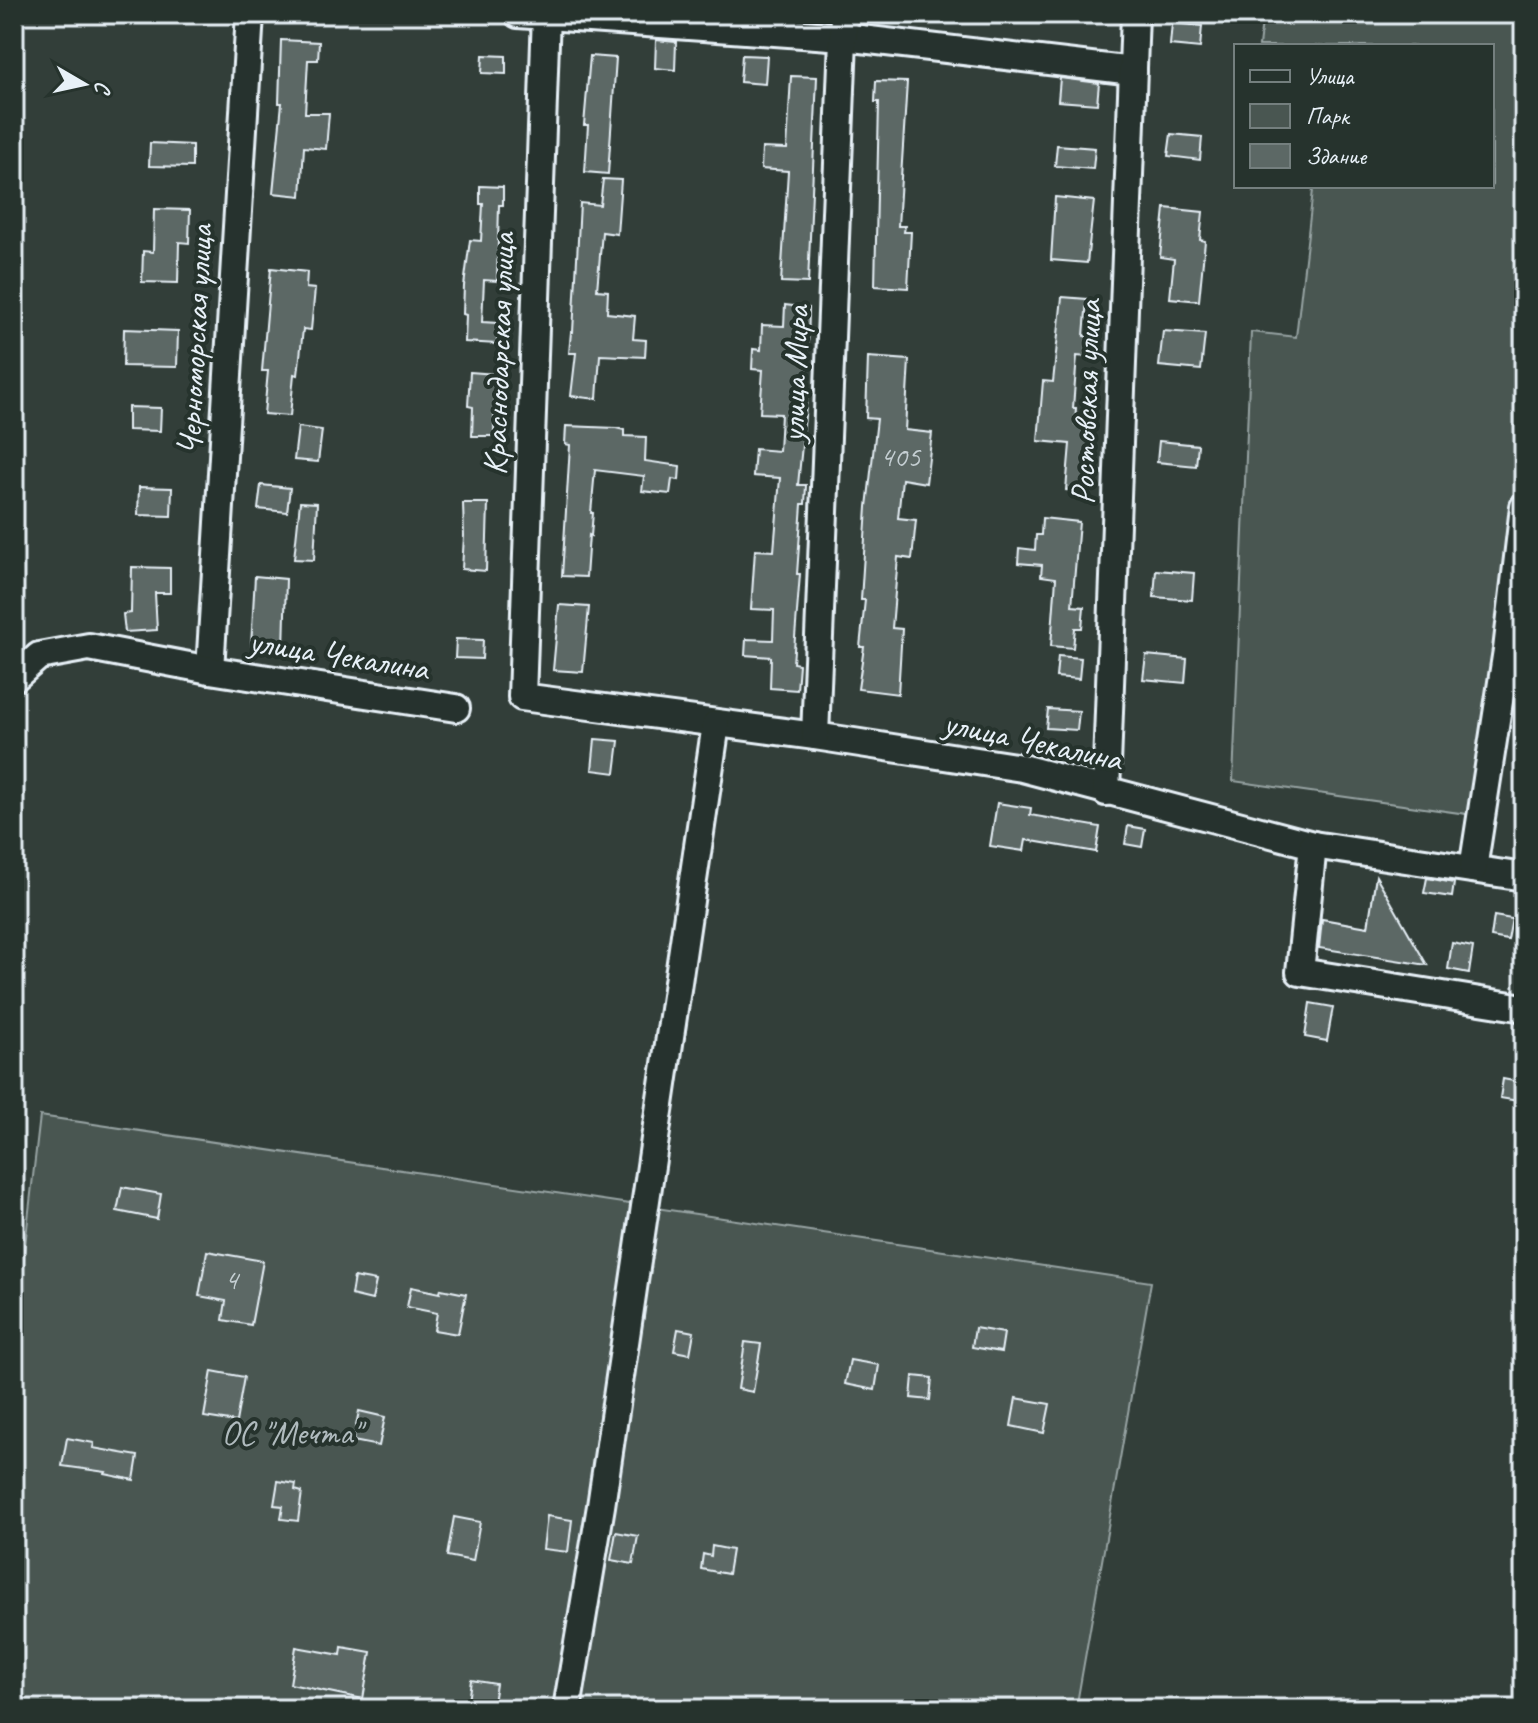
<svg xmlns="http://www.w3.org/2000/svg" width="1538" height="1723" font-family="Caveat,sans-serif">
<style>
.green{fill:#495651;stroke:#98a4a4;stroke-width:2}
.building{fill:#5c6865;stroke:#e8f1f8;stroke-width:2}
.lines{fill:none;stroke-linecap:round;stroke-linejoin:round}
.minor-casing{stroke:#e8f1f8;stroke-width:32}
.minor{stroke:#26332d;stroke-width:26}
.labels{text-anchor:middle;stroke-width:8;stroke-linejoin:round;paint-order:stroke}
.number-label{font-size:30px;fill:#c5cfd3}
.street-label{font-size:34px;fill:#e8f1f8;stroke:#26332d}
.park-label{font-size:34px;fill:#b0bbbe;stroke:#26332d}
</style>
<rect width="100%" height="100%" fill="#323e39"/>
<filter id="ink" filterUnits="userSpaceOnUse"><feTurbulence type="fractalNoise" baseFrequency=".0125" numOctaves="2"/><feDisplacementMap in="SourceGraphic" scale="16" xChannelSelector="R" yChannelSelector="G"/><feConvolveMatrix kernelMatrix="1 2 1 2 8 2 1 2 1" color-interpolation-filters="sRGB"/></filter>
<g filter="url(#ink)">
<g class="green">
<path d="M1263,14h261v413l-50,388 -241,-34 18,-449 45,5 17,-147 -4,-4h183v-140h-233z"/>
<path d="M40,1116l1111,166 -75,427h-1062v-368z"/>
</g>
<g class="building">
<path d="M1172,23l30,3 -2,22 -30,-3z"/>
<path d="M281,40l38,2 -1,18h-10l-3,53h24l-3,36 -22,-2 -3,49 -28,-3 9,-90h-3z"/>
<path d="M656,40l20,2 -1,28 -20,-2z"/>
<path d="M483,55l23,1v18l-24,-1z"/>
<path d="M742,55l25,1 -2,28 -25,-2z"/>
<path d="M590,56l26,2 -8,116 -23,-2 3,-47h-4z"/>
<path d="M791,76l26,1 -9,206 -27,-1 7,-111 -27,-2 1,-21 25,1z"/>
<path d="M1060,78l39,5 -2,21 -39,-3z"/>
<path d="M876,81l31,1 -9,144h7l-1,6h7l-3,56 -33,-2 4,-184h-4z"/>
<path d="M1171,134l31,3 -2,23 -32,-4z"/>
<path d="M150,143l42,2v22l-43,-1z"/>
<path d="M1057,145l38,3 -2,21 -38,-3z"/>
<path d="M603,179l18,1 -4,54 -15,-2 -5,58 11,1 -1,22 28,3 -2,23 13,1 -1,17 -45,-2 -3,44 -26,-3 5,-43h-7l2,-21h2l7,-129 20,2z"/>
<path d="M480,186l23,1v18h-4l-2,76 -13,-1 -2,42 16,1 -1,21 -32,-2 1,-27 -3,-1 1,-28 6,-46 11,1 2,-37h-3z"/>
<path d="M1055,197l39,4 -7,62 -36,-3z"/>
<path d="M1165,208l38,4 -3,28 5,1 -6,60 -29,-3 4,-39 -14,-2z"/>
<path d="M154,209l36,1 -1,33 -10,-1 -1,41 -36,-1 1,-31 10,1z"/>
<path d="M271,268l36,4 -1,16 9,1 -4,41 -8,-1 -5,46 -4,-1 -4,42 -26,-2 4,-43h-6z"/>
<path d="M1062,297l25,2 -3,37 5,1 -2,20 -10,-1 -4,52h3l-1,17 18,2 -3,65 -24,-2 4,-46 -32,-3 5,-60 10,1z"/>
<path d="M785,305l24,3 -2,88 -9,89h8l-1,19h-3l-5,70h3l-7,89 6,1 -2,26 -27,-2 1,-31 -26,-2 1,-16 27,1 1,-30 -23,-1 4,-59 19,1 6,-73 -27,-2 2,-27 24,2 2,-37 -21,-1 3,-43 -11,-1 1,-20 8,1 1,-25 22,1z"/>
<path d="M124,329l54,2 -1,36 -54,-1z"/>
<path d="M1163,331l42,3 -4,36 -42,-4z"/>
<path d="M868,357l41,3 -4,70 27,3 -6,50 -24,-4 -4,39 18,2 -4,39 -14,-2 -6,71 10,1 -4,65 -40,-5 6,-42h-4l5,-47h-4l6,-93 10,-88 -11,-1z"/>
<path d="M470,372l25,2 -1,62h-22l1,-29 -5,-1z"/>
<path d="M128,407l33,1 -1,23 -32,-1z"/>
<path d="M566,426l50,2 8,2v6l22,1 -1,24 35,5 -1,14 -7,-1 -2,15 -28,-3 2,-15 -49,-6 -4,43h2l-2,23 -2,-1 -3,42 -24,-1 8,-131 -5,-1z"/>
<path d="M298,427l24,3 -4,32 -24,-2z"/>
<path d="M1159,441l39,4 -2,21 -39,-4z"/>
<path d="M261,485l29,3 -3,24 -29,-3z"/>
<path d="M139,487l33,1 -1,28 -33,-1z"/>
<path d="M300,502l17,1 -3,57 -20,-1z"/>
<path d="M463,503h25l-2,68 -24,-2 2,-33z"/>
<path d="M1042,518l37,4 -7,84 12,1 -2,21h-7l-2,20 -22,-2 5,-68 -15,-2 1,-11 -24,-2 1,-15 16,2 1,-15h5z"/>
<path d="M132,567l38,1v25h-15l2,37 -32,2 -2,-18 8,-1z"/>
<path d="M1156,570l38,3 -2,27 -38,-3z"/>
<path d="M255,576l31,3 -2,70 -33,-3z"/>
<path d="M559,605l30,2 -6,65 -30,-2z"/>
<path d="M456,639l27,1 -1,19 -27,-1z"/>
<path d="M1146,655l41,4 -2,24 -42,-4z"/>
<path d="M1058,656l23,2 -2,21 -23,-2z"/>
<path d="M1048,709l31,2 -2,19 -31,-2z"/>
<path d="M595,739l24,2 -4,32 -23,-3z"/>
<path d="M997,803l34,5 -1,7 70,12 -4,25 -70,-12 -2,11 -34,-5z"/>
<path d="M1128,826l17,3 -3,18 -17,-3z"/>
<path d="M1376,876l14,24 37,65 -108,-17 3,-29 46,8z"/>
<path d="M1427,878l27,5 -2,14 -28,-4z"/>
<path d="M1494,916l18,3 -4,21 -17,-3z"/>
<path d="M1452,943l21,4 -4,26 -21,-4z"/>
<path d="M1310,1003l23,4 -6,34 -22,-4z"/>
<path d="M1503,1079l21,4v19l-24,-4z"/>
<path d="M122,1187l39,7 -4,25 -40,-8z"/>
<path d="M207,1251l56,10 -12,64 -28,-5 3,-19 -27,-5z"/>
<path d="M354,1277l22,4 -4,19 -21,-5z"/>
<path d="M411,1287l29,6 1,-4 25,5 -8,40 -24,-4 3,-17 -30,-6z"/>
<path d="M975,1328l29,5 -3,19 -29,-5z"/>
<path d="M678,1329l16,3 -4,22 -16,-3z"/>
<path d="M745,1342l16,2 -8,48 -15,-3z"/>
<path d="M850,1360l29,5 -4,25 -30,-6z"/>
<path d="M212,1371l32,6 -8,45 -32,-5z"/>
<path d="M913,1376l19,2 -2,22 -19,-2z"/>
<path d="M1016,1398l34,6 -6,29 -33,-7z"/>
<path d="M359,1411l26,6 -6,29 -26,-5z"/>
<path d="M67,1438l27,5 -1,5 45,8 -4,24 -29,-6 1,-2 -44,-6z"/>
<path d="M278,1481l18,3 -1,6 7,2 -4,29 -17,-2 2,-13 -9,-1z"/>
<path d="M547,1516l25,4 -4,32 -25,-3z"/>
<path d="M454,1517l26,5 -7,39 -26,-5z"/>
<path d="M616,1532l22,4 -5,28 -22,-4z"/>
<path d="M712,1546l20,4 -4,24 -27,-5 2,-15 8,2z"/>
<path d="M296,1647l45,8 1,-8 29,5 -8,47 -73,-15z"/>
<path d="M471,1680l25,4 -4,25h-25z"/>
</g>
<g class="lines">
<g class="minor-casing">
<g id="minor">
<path d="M518,14l326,23 289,34"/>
<path d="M546,14l-24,683 293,39 207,32 291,77 211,32"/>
<path d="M210,670l40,-656"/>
<path d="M14,678l25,-22 50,-9 121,23 246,38"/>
<path d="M815,736l29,-722"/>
<path d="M1106,792l29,-778"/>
<path d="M1313,845l-13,127 224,36"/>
<path d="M1473,869l34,-219 17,-143"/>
<path d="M567,1709l34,-203 115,-782"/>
</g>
</g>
<use href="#minor" class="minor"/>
</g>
</g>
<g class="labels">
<g class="number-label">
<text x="900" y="466">405</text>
<text x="231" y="1289">4</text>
</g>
<g class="street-label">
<text transform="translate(194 340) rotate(-87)" y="12">Черноморская улица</text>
<text transform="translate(498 354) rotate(-88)" y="12">Краснодарская улица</text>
<text transform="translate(794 374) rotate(-88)" y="12">улица Мира</text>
<text transform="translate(1085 402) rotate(-88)" y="12">Ростовская улица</text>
<text transform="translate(339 654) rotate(9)" y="12">улица Чекалина</text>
<text transform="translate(1033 740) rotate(12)" y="12">улица Чекалина</text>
</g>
<g class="park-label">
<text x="291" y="1444">ОС "Мечта"</text>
</g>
</g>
<rect width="1538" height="1723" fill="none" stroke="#26332d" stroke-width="48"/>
<rect x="24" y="24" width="1490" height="1675" fill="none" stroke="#e8f1f8" stroke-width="3" filter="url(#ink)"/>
<rect x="1234" y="44" width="260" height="144" fill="#26332d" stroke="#747f7e" stroke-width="2"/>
<rect x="1250" y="70" width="40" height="12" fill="#26332d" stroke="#747f7e" stroke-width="2"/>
<text x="1306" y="84" font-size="24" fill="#e8f1f8">Улица</text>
<rect x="1250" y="104" width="40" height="24" fill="#495651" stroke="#747f7e" stroke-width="2"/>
<text x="1306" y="124" font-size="24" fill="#e8f1f8">Парк</text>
<rect x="1250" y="144" width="40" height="24" fill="#5c6865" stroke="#747f7e" stroke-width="2"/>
<text x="1306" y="164" font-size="24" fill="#e8f1f8">Здание</text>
<g transform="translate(84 84) rotate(99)" stroke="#26332d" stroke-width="6" paint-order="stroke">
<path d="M0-6L14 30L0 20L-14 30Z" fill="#e8f1f8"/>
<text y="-12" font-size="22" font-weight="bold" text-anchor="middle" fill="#e8f1f8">С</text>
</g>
</svg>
